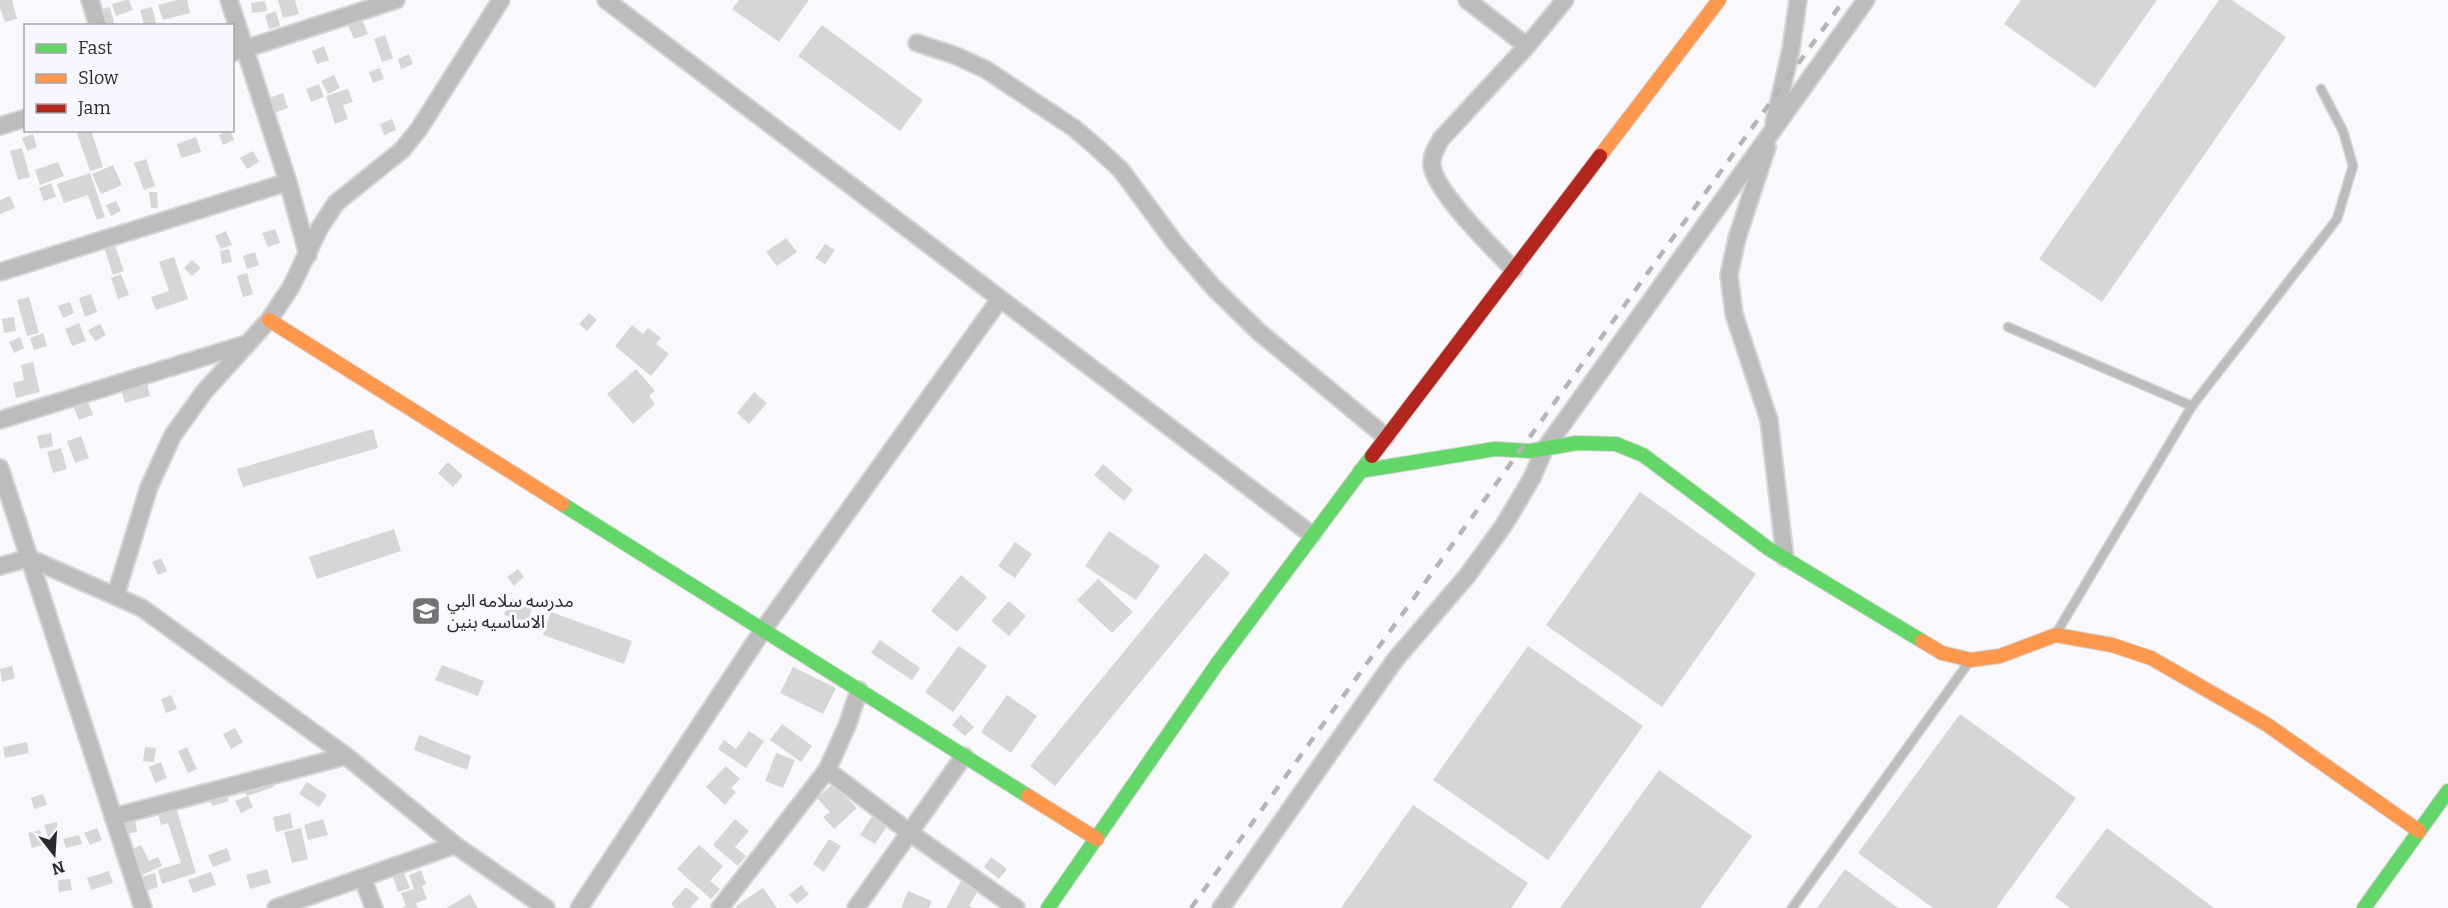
<svg xmlns="http://www.w3.org/2000/svg" width="2448" height="908" font-family="Bitter,'Noto Sans Arabic',serif">
<style>
.building{fill:#d7d6d6}
.lines{fill:none;stroke-linecap:round;stroke-linejoin:round}
.lane-casing{stroke:#d5d5d7;stroke-width:11}
.street-casing{stroke:#d5d5d7;stroke-width:20}
.fast-casing{stroke:#d5d5d7;stroke-width:16}
.slow-casing{stroke:#d5d5d7;stroke-width:16}
.jam-casing{stroke:#d5d5d7;stroke-width:16}
.lane{stroke:#bdbcbc;stroke-width:8}
.street{stroke:#bdbcbc;stroke-width:16}
.fast{stroke:#63d668;stroke-width:14}
.slow{stroke:#ff974d;stroke-width:14}
.jam{stroke:#b3261e;stroke-width:14}
.rail{stroke:#b6b5b6;stroke-width:4.5;stroke-dasharray:10 10;stroke-linecap:butt}
.labels{text-anchor:middle;stroke-width:6;stroke-linejoin:round;paint-order:stroke}
.poi-label{font-size:18px;fill:#2b2b2e;stroke:#f7f7ff;text-anchor:start}
</style>
<rect width="100%" height="100%" fill="#f9f9fd"/>
<g class="building">
<path d="M0,0h12l5,19 -12,3 -5,-14z"/>
<path d="M126,0h3l4,10 -17,6 -4,-12z"/>
<path d="M177,0h10l3,13 -27,7 -5,-15z"/>
<path d="M278,0h17l4,14 -16,4z"/>
<path d="M739,0h70l-30,42 -47,-33z"/>
<path d="M2021,0h136l-62,88 -91,-64z"/>
<path d="M2219,0h13l54,37 -184,265 -63,-43z"/>
<path d="M265,1l2,10 -15,2 -1,-10z"/>
<path d="M110,7l5,19h-13l-4,-16z"/>
<path d="M152,7l5,19h-13l-4,-16z"/>
<path d="M276,11l4,15 -11,3 -4,-14z"/>
<path d="M362,20l6,14 -14,5 -6,-14z"/>
<path d="M822,25l101,75 -23,31 -102,-75z"/>
<path d="M385,35l8,23 -11,4 -8,-23z"/>
<path d="M324,46l5,14 -12,4 -5,-13z"/>
<path d="M409,54l4,10 -12,5 -3,-10z"/>
<path d="M380,68l4,11 -11,4 -4,-11z"/>
<path d="M334,75l6,13 -12,6 -7,-13z"/>
<path d="M319,84l5,13 -13,5 -5,-13z"/>
<path d="M348,89l5,13 -10,3 5,14 -13,5 -9,-28z"/>
<path d="M283,93l5,15 -14,5 -5,-15z"/>
<path d="M392,119l4,11 -12,5 -4,-11z"/>
<path d="M76,130h15l12,37 -13,4z"/>
<path d="M230,130l4,10 -11,5 -4,-10z"/>
<path d="M33,134l4,13 -10,4 -5,-13z"/>
<path d="M196,137l5,15 -20,6 -4,-14z"/>
<path d="M22,148l8,29 -12,3 -8,-29z"/>
<path d="M253,151l6,11 -12,7 -7,-11z"/>
<path d="M146,159l9,27 -11,4 -10,-27z"/>
<path d="M58,162l6,14 -24,9 -5,-15z"/>
<path d="M113,165l9,20 -21,9 -9,-20z"/>
<path d="M90,173l15,44 -8,3 -9,-25 -24,8 -7,-19z"/>
<path d="M51,183l5,14 -12,4 -5,-13z"/>
<path d="M149,192h8l1,16h-7z"/>
<path d="M10,196l5,12 -15,6v-14z"/>
<path d="M116,201l5,10 -10,5 -5,-11z"/>
<path d="M275,229l5,14 -12,4 -6,-14z"/>
<path d="M226,231l6,14 -11,4 -6,-13z"/>
<path d="M786,238l11,14 -20,14 -11,-14z"/>
<path d="M825,244l10,6 -10,14 -10,-6z"/>
<path d="M115,246l9,25 -11,4 -8,-25z"/>
<path d="M229,249l3,13 -10,2 -2,-13z"/>
<path d="M255,252l4,13 -12,4 -4,-13z"/>
<path d="M174,257l14,42 -32,11 -5,-13 18,-6 -10,-29z"/>
<path d="M192,260l9,8 -9,8 -8,-8z"/>
<path d="M247,273l6,21 -10,3 -6,-21z"/>
<path d="M121,274l8,21 -11,4 -7,-21z"/>
<path d="M91,294l6,18 -12,5 -6,-19z"/>
<path d="M29,297l10,36 -12,3 -10,-36z"/>
<path d="M70,302l4,11 -11,5 -5,-12z"/>
<path d="M589,313l8,7 -10,11 -8,-7z"/>
<path d="M14,317l2,14 -12,2 -2,-14z"/>
<path d="M79,323l7,18 -14,5 -7,-17z"/>
<path d="M100,324l6,11 -11,6 -7,-11z"/>
<path d="M632,325l11,9 5,-6 13,10 -5,6 13,10 -18,22 -36,-30z"/>
<path d="M43,333l4,13 -13,4 -4,-12z"/>
<path d="M20,337l4,11 -10,5 -5,-11z"/>
<path d="M33,362l7,30 -24,6 -3,-15 11,-3 -3,-15z"/>
<path d="M636,369l19,22 -6,5 6,8 -22,20 -26,-30z"/>
<path d="M147,382l3,14 -25,7 -4,-14z"/>
<path d="M754,392l13,11 -18,21 -12,-11z"/>
<path d="M87,400l6,15 -14,5 -6,-14z"/>
<path d="M373,429l5,19 -135,39 -6,-18z"/>
<path d="M51,433l2,13 -13,3 -3,-13z"/>
<path d="M81,436l8,22 -14,5 -8,-22z"/>
<path d="M61,448l6,21 -14,4 -6,-21z"/>
<path d="M448,462l15,14 -10,11 -15,-14z"/>
<path d="M1103,464l30,26 -9,11 -30,-26z"/>
<path d="M1640,492l116,82 -94,133 -116,-82z"/>
<path d="M394,529l7,22 -84,28 -8,-22z"/>
<path d="M1109,531l51,35 -24,34 -51,-34z"/>
<path d="M1015,542l17,12 -17,24 -17,-12z"/>
<path d="M1205,553l25,20 -175,213 -25,-20z"/>
<path d="M161,558l6,13 -9,4 -6,-13z"/>
<path d="M518,569l6,8 -10,9 -7,-9z"/>
<path d="M961,575l26,22 -30,35 -26,-21z"/>
<path d="M1098,579l35,33 -21,21 -35,-33z"/>
<path d="M511,598l22,8 -6,17 -23,-8z"/>
<path d="M1009,601l17,15 -17,20 -18,-15z"/>
<path d="M551,612l81,29 -8,23 -81,-29z"/>
<path d="M880,640l40,28 -8,12 -41,-27z"/>
<path d="M959,646l28,20 -34,46 -28,-20z"/>
<path d="M1528,646l115,80 -95,134 -115,-80z"/>
<path d="M442,665l42,16 -6,15 -43,-16z"/>
<path d="M12,666l3,12 -13,4 -2,-13z"/>
<path d="M793,667l43,21 -13,26 -43,-21z"/>
<path d="M171,695l6,14 -11,4 -5,-14z"/>
<path d="M1007,695l30,21 -26,37 -30,-21z"/>
<path d="M1960,714l116,84 -80,110h-63l-75,-55z"/>
<path d="M961,715l13,12 -9,9 -13,-11z"/>
<path d="M782,724l30,22 -11,16 -31,-22z"/>
<path d="M235,728l8,14 -12,7 -8,-15z"/>
<path d="M749,731l15,10 -18,27 -28,-19 6,-9 12,9z"/>
<path d="M419,735l52,21 -4,14 -53,-20z"/>
<path d="M27,742l2,11 -24,5 -2,-11z"/>
<path d="M145,747l11,1 -2,14 -11,-1z"/>
<path d="M187,747l10,22 -9,4 -10,-22z"/>
<path d="M776,753l19,7 -12,28 -18,-7z"/>
<path d="M161,762l6,16 -12,5 -6,-16z"/>
<path d="M726,766l14,13 -9,9 5,4 -11,13 -19,-18z"/>
<path d="M1659,770l93,66 -52,72h-140z"/>
<path d="M270,775l4,12 -27,9 -4,-11z"/>
<path d="M307,782l20,13 -8,12 -20,-13z"/>
<path d="M833,784l24,24 -23,21 -11,-12 7,-5 -13,-14z"/>
<path d="M224,786l5,15 -17,5 -5,-15z"/>
<path d="M43,794l4,11 -13,4 -3,-11z"/>
<path d="M248,796l5,11 -12,6 -6,-12z"/>
<path d="M175,804l21,69 -34,11 -4,-14 23,-7 -13,-40 -7,2 -4,-15z"/>
<path d="M1413,805l115,78 -17,25h-170z"/>
<path d="M290,813l3,15 -17,4 -3,-15z"/>
<path d="M873,815l15,10 -13,19 -15,-9z"/>
<path d="M135,819l2,13 -12,2 -2,-12z"/>
<path d="M323,819l5,16 -20,5 -4,-15z"/>
<path d="M735,819l14,12 -14,16 11,9 -8,10 -25,-21z"/>
<path d="M57,822l3,11 -12,4 -4,-12z"/>
<path d="M97,828l5,12 -12,5 -6,-12z"/>
<path d="M301,828l7,31 -16,4 -8,-31z"/>
<path d="M2107,828l107,80h-144l-15,-11z"/>
<path d="M40,830l4,15 -12,3 -4,-15z"/>
<path d="M79,835l3,9 -16,4 -3,-9z"/>
<path d="M829,839l12,7 -17,26 -11,-8z"/>
<path d="M141,845l8,16 9,-4 4,9 -20,9 -12,-25z"/>
<path d="M699,845l24,21 -13,15 10,8 -9,10 -34,-30z"/>
<path d="M227,848l4,12 -18,7 -5,-12z"/>
<path d="M991,857l16,12 -8,10 -15,-12z"/>
<path d="M267,869l4,14 -21,6 -4,-14z"/>
<path d="M1845,869l53,39h-81z"/>
<path d="M421,870l5,14 -4,2 5,13 -11,4 2,5h-16l4,-2 -5,-13 13,-4 -5,-14z"/>
<path d="M109,871l4,12 -22,7 -4,-12z"/>
<path d="M211,872l5,13 -23,8 -5,-13z"/>
<path d="M155,873l3,14 -12,4 -4,-14z"/>
<path d="M404,873l6,15 -12,4 -5,-15z"/>
<path d="M964,876l17,10 -12,20 4,2h-27z"/>
<path d="M70,879l2,11 -13,2 -1,-12z"/>
<path d="M801,885l8,9 -12,10 -8,-9z"/>
<path d="M686,887l13,11 -9,10h-15l-4,-4z"/>
<path d="M763,888l14,20h-40l-1,-2z"/>
<path d="M908,891l24,10 -3,7h-28z"/>
<path d="M470,894l8,14h-32z"/>
</g>
<g class="lines">
<g class="lane-casing">
<g id="lane">
<path d="M2008,327l184,79"/>
<path d="M2057,632l135,-226 145,-187 16,-53 -10,-35 -22,-42"/>
<path d="M1792,908l177,-246"/>
</g>
</g>
<g class="street-casing">
<g id="street">
<path d="M90,0l8,26"/>
<path d="M229,0l59,182 20,73"/>
<path d="M606,0l706,535"/>
<path d="M1467,0l60,46"/>
<path d="M917,43l37,12 31,14 89,59 21,18 26,24 54,73 39,45 45,44 127,105"/>
<path d="M232,53l164,-53"/>
<path d="M1774,123l17,-74 7,-49"/>
<path d="M0,126l26,-8"/>
<path d="M1767,147l-30,91 -8,37 5,39 35,106 16,138"/>
<path d="M1514,270c-19,-20 -80,-79 -82,-105 -1,-9 5,-19 9,-26l86,-93 38,-46"/>
<path d="M0,272l288,-90"/>
<path d="M0,420l246,-76"/>
<path d="M0,468l143,440"/>
<path d="M0,566l29,-8 113,50 204,148 109,89 91,63"/>
<path d="M116,594l33,-107 24,-52 31,-43 65,-72 22,-33 28,-58 17,-26 66,-53 17,-21 82,-129"/>
<path d="M827,770l82,62 107,76"/>
<path d="M113,817l233,-61"/>
<path d="M363,879l11,29"/>
<path d="M276,908l179,-63"/>
<path d="M579,908l184,-278 237,-331"/>
<path d="M720,908l107,-138 20,-44 12,-36"/>
<path d="M856,908l108,-152"/>
<path d="M1221,908l174,-248 72,-84 37,-51 28,-47 12,-28 322,-450"/>
</g>
</g>
<g class="fast-casing">
<g id="fast">
<path d="M1360,471l135,-22 35,2 47,-8 39,1 27,11 126,94 153,92"/>
<path d="M562,504l466,292"/>
<path d="M1048,908l169,-244 155,-208"/>
<path d="M2364,908l84,-117"/>
</g>
</g>
<g class="slow-casing">
<g id="slow">
<path d="M1600,156l119,-156"/>
<path d="M269,320l293,184"/>
<path d="M1922,641l20,12 29,7 29,-4 56,-21 56,10 39,13 115,66 153,107"/>
<path d="M1028,796l69,43"/>
</g>
</g>
<g class="jam-casing">
<path id="jam" d="M1372,456l228,-300"/>
</g>
<use href="#lane" class="lane"/>
<use href="#street" class="street"/>
<use href="#fast" class="fast"/>
<use href="#slow" class="slow"/>
<use href="#jam" class="jam"/>
<path class="rail" d="M1191,908l653,-908"/>
</g>
<defs>
<g id="school-square" transform="scale(1.5)"><rect x="-9" y="-9" width="18" height="18" rx="4" fill="#737376" stroke="#f7f7ff"/><path d="M0-5L7-2L0 1L-7-2ZM-4 1L0 2.5L4 1V4Q0 6-4 4Z" fill="#fff"/></g>
</defs>
<g fill-rule="evenodd">
<use href="#school-square" x="426" y="611"/>
</g>
<g class="labels">
<g class="poi-label">
<text x="447" y="607">مدرسه سلامه البي<tspan x="447" dy="21">الاساسيه بنين</tspan></text>
</g>
</g>
<rect x="24" y="24" width="210" height="108" fill="#f7f7ff" stroke="#a5a5ab" stroke-width="1.5"/>
<rect x="36" y="44" width="30" height="9" fill="#63d668" stroke="#a5a5ab" stroke-width="1.5"/>
<text x="78" y="54" font-size="18" fill="#2b2b2e">Fast</text>
<rect x="36" y="74" width="30" height="9" fill="#ff974d" stroke="#a5a5ab" stroke-width="1.5"/>
<text x="78" y="84" font-size="18" fill="#2b2b2e">Slow</text>
<rect x="36" y="104" width="30" height="9" fill="#b3261e" stroke="#a5a5ab" stroke-width="1.5"/>
<text x="78" y="114" font-size="18" fill="#2b2b2e">Jam</text>
<g transform="translate(54 854) rotate(163)" stroke="#f7f7ff" stroke-width="4.5" paint-order="stroke">
<path d="M0-4.5L10 22L0 15L-10 22Z" fill="#2b2b2e"/>
<text y="-9" font-size="16" font-weight="bold" text-anchor="middle" fill="#2b2b2e">N</text>
</g>
</svg>
